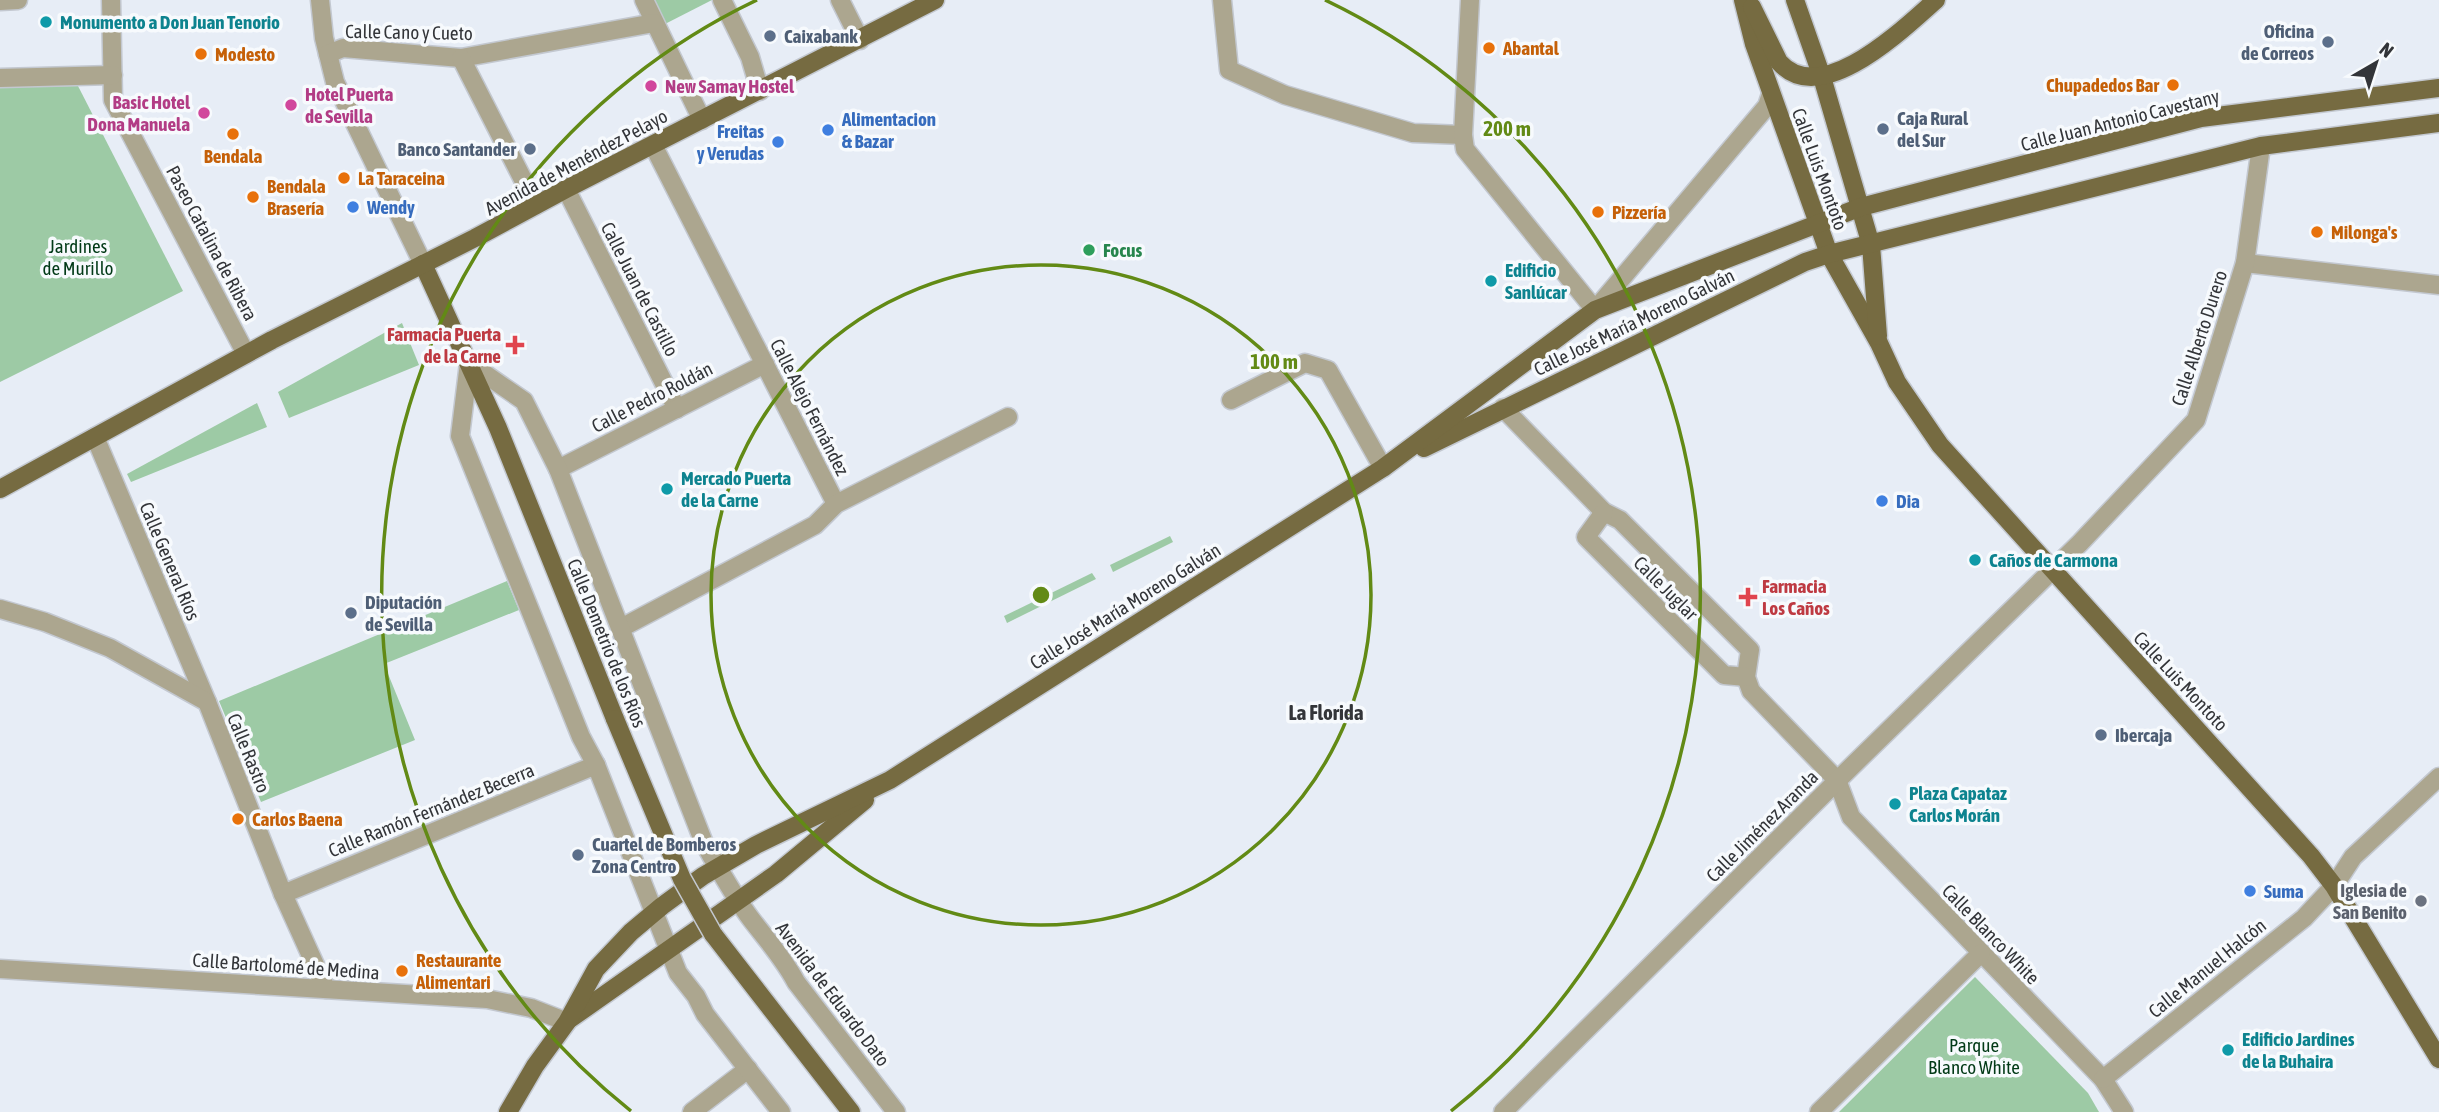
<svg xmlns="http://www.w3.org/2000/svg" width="2439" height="1112" font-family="'Asap Condensed',sans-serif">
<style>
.green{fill:#9dcaa5}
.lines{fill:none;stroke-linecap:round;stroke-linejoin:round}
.minor-casing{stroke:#c3c8d0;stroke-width:21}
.major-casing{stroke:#c3c8d0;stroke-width:21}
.minor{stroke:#aca68f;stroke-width:18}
.major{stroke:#766b41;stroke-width:18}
.major-bridge-casing{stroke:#c3c8d0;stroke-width:21;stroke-linecap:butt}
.major-bridge{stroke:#766b41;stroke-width:18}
.ring{fill:none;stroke:#628a15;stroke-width:3.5}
.culture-dot{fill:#0f9aa8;stroke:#f7fafd;stroke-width:2.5}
.service-dot{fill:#5c6f8a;stroke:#f7fafd;stroke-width:2.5}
.food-dot{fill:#e8710a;stroke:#f7fafd;stroke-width:2.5}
.hotel-dot{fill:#d1479c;stroke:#f7fafd;stroke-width:2.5}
.shop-dot{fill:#3f7fe0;stroke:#f7fafd;stroke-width:2.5}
.leisure-dot{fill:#2e9e5b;stroke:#f7fafd;stroke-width:2.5}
.health-dot{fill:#e0444e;stroke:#f7fafd;stroke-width:2.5}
.worship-dot{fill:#6b7280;stroke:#f7fafd;stroke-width:2.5}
.labels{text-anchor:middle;stroke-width:7;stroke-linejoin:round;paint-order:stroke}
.culture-label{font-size:19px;font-weight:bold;fill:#0d838f;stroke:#f7fafd;text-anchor:start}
.service-label{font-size:19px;font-weight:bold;fill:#4e5e75;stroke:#f7fafd;text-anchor:start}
.street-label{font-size:19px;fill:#333539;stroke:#f7fafd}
.food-label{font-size:19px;font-weight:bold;fill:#c56008;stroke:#f7fafd;text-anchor:start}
.hotel-label{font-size:19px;font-weight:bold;fill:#b23c85;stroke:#f7fafd;text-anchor:start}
.shop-label{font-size:19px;font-weight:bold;fill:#366cbe;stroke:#f7fafd;text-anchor:start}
.park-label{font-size:19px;fill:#023a17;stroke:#f7fafd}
.leisure-label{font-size:19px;font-weight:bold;fill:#27864d;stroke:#f7fafd;text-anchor:start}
.health-label{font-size:19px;font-weight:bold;fill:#be3a42;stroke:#f7fafd;text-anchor:end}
.worship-label{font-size:19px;font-weight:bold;fill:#5b616d;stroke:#f7fafd;text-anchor:end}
.neighbourhood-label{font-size:21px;font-weight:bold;fill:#333539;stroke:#f7fafd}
.centre{fill:#628a15;stroke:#f7fafd;stroke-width:3.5}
.ring-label{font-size:21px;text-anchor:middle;font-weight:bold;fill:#628a15;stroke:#f7fafd;stroke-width:7;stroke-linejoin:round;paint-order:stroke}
</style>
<rect width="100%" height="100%" fill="#e7edf6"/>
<g class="green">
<path d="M654,0h58l-47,24z"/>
<path d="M78,86l105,205 -183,91v-295z"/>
<path d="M402,323l17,42 -130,53 -11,-26z"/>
<path d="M257,403l10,24 -136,55 -4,-8z"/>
<path d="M1170,536l3,6 -60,30 -3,-7z"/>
<path d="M1092,573l4,6 -89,44 -3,-7z"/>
<path d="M507,581l12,29 -135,54 31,76 -154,62 -42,-101z"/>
<path d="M1975,977l113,116 11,19h-260z"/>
</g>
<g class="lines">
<g class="minor-casing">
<g id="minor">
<path d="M111,0l2,100 133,254"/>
<path d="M320,0l4,38 11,44 88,182"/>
<path d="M644,0l58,120"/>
<path d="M722,0l28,57 10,34"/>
<path d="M840,0l20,40"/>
<path d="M1222,0l7,70 56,25 128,38 50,2"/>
<path d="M1470,0l-7,135 2,14 130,161 172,-204 4,-12"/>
<path d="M0,1l18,-1"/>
<path d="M328,54l15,-6 118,10 193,-35"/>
<path d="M461,58l75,147"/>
<path d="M0,78l113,-3"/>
<path d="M653,145l183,359"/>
<path d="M566,189l111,220"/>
<path d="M2245,263l194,22"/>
<path d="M1231,400l74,-37 23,7 55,98"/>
<path d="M1503,408l101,104 16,8 130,130 -4,27 5,14 86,89 14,37 252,262 21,33"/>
<path d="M95,437l112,265"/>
<path d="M558,469l207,-105"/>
<path d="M1604,512l-18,25 138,138 22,2"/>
<path d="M0,609l45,13 65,26 97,54 76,192 43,95"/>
<path d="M621,628l194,-103 21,-21 172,-87"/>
<path d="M283,894l313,-129"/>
<path d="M0,969l487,30 44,9 36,14"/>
<path d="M2103,1079l201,-161 30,-32 19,-29 86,-80"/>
<path d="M692,1112l56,-43"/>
<path d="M781,1112l-76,-98 -9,-18 -18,-23 -82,-208 -15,-28 -121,-301 9,-73 55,38 34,68 146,374c15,26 29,52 47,76 16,21 33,40 45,63l100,130"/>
<path d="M1503,1112l345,-342 232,-227 116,-123 49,-157 16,-117"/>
<path d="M1819,1112l162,-159"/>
</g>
</g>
<g class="major-casing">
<g id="major">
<path d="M1743,0l11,44 75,210 50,89 18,39 43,63 371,411 23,30 105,173"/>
<path d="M1795,0l27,77 49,168 7,91"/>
<path d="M1752,7l27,55c42,48 125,-34 157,-62"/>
<path d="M423,264l75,164 117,291"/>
<path d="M1424,448l381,-186 24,-8 432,-108 178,-23"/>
<path d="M0,489l272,-149 203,-102 91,-49 369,-189"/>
<path d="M713,934l138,178"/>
<path d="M570,1019l206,-145 89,-74"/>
<path d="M508,1112l27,-46 32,-44 29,-53 35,-37 31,-26 41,-30 53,-31 134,-65 493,-312 212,-158 266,-103 340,-89 238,-30"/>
</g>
</g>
<use href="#minor" class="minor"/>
<use href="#major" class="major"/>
<g class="major-bridge-casing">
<path id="major-bridge" d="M615,719l67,160 31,55"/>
</g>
<use href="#major-bridge" class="major-bridge"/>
</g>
<g class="ring">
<circle cx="1041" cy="595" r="330"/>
<path d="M631 1111A659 659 0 0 1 757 0M1325 0A659 659 0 0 1 1451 1111"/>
</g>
<g class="culture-dot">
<circle cx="46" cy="22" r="7"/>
<circle cx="1491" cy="281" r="7"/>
<circle cx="667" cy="489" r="7"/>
<circle cx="1975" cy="560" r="7"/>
<circle cx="1895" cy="804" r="7"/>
<circle cx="2228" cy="1050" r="7"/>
</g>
<g class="service-dot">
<circle cx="770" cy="36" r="7"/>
<circle cx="2328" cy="42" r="7"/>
<circle cx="1883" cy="129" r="7"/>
<circle cx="530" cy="149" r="7"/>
<circle cx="351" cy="613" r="7"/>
<circle cx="2101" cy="735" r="7"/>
<circle cx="578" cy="855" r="7"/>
</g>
<g class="food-dot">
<circle cx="1489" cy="48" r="7"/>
<circle cx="201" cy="54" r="7"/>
<circle cx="2173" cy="85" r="7"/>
<circle cx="233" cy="134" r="7"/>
<circle cx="344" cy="178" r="7"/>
<circle cx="253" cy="197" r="7"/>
<circle cx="1598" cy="212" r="7"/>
<circle cx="2317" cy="232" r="7"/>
<circle cx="238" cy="819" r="7"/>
<circle cx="402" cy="971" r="7"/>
</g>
<g class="hotel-dot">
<circle cx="651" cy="86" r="7"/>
<circle cx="291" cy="105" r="7"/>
<circle cx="204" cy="113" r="7"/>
</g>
<g class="shop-dot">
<circle cx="828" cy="130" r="7"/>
<circle cx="778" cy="142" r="7"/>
<circle cx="353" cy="207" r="7"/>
<circle cx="1882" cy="501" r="7"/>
<circle cx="2250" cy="891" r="7"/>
</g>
<circle class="leisure-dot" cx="1089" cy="250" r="7"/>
<g class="health-dot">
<path d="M511.5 334.5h7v7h7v7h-7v7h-7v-7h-7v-7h7z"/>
<path d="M1744.5 586.5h7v7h7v7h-7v7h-7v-7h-7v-7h7z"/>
</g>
<circle class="worship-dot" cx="2421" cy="901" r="7"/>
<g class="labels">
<g class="culture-label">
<text x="60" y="29">Monumento a Don Juan Tenorio</text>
<text x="1505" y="277">Edificio<tspan x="1505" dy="22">Sanlúcar</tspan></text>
<text x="681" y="485">Mercado Puerta<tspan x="681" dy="22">de la Carne</tspan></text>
<text x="1989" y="567">Caños de Carmona</text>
<text x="1909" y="800">Plaza Capataz<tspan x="1909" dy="22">Carlos Morán</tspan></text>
<text x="2242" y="1046">Edificio Jardines<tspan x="2242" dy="22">de la Buhaira</tspan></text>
</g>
<g class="service-label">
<text x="2314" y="38" text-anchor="end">Oficina<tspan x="2314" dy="22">de Correos</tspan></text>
<text x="784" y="43">Caixabank</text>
<text x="1897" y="125">Caja Rural<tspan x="1897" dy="22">del Sur</tspan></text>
<text x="516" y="156" text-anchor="end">Banco Santander</text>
<text x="365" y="609">Diputación<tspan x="365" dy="22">de Sevilla</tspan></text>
<text x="2115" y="742">Ibercaja</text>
<text x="592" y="851">Cuartel de Bomberos<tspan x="592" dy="22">Zona Centro</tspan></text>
</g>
<g class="street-label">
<text transform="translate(409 32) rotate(1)" y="7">Calle Cano y Cueto</text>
<text transform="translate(2120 120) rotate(-14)" y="7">Calle Juan Antonio Cavestany</text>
<text transform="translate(576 162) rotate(-28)" y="7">Avenida de Menéndez Pelayo</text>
<text transform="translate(1820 169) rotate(70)" y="7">Calle Luis Montoto</text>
<text transform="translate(212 243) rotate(62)" y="7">Paseo Catalina de Ribera</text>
<text transform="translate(640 289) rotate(63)" y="7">Calle Juan de Castillo</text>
<text transform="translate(1634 322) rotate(-26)" y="7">Calle José María Moreno Galván</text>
<text transform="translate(2199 338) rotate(-72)" y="7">Calle Alberto Durero</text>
<text transform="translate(652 397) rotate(-27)" y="7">Calle Pedro Roldán</text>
<text transform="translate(810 407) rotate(63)" y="7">Calle Alejo Fernández</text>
<text transform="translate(170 561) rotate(67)" y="7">Calle General Ríos</text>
<text transform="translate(1666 588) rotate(45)" y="7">Calle Juglar</text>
<text transform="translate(1125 606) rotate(-32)" y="7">Calle José María Moreno Galván</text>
<text transform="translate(607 643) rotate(68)" y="7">Calle Demetrio de los Ríos</text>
<text transform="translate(2181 681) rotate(47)" y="7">Calle Luis Montoto</text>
<text transform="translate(249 753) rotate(68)" y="7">Calle Rastro</text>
<text transform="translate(431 810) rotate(-22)" y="7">Calle Ramón Fernández Becerra</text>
<text transform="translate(1762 826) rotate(-45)" y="7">Calle Jiménez Aranda</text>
<text transform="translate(1991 934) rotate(46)" y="7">Calle Blanco White</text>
<text transform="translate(286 966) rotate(4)" y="7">Calle Bartolomé de Medina</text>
<text transform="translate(2207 968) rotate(-39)" y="7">Calle Manuel Halcón</text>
<text transform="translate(833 994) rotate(53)" y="7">Avenida de Eduardo Dato</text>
</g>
<g class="food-label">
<text x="1503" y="55">Abantal</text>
<text x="215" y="61">Modesto</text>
<text x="2159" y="92" text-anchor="end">Chupadedos Bar</text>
<text x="233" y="163" text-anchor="middle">Bendala</text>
<text x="358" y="185">La Taraceina</text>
<text x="267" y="193">Bendala<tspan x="267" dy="22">Brasería</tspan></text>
<text x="1612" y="219">Pizzería</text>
<text x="2331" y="239">Milonga's</text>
<text x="252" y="826">Carlos Baena</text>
<text x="416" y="967">Restaurante<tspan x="416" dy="22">Alimentari</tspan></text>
</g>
<g class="hotel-label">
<text x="665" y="93">New Samay Hostel</text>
<text x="305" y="101">Hotel Puerta<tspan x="305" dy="22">de Sevilla</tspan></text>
<text x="190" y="109" text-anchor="end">Basic Hotel<tspan x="190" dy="22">Dona Manuela</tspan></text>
</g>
<g class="shop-label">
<text x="842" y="126">Alimentacion<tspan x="842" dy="22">&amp; Bazar</tspan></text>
<text x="764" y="138" text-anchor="end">Freitas<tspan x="764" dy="22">y Verudas</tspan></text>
<text x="367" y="214">Wendy</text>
<text x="1896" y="508">Dia</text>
<text x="2264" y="898">Suma</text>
</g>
<g class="park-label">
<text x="78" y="253">Jardines<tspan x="78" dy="22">de Murillo</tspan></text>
<text x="1974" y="1052">Parque<tspan x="1974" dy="22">Blanco White</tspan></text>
</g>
<g class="leisure-label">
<text x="1103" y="257">Focus</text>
</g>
<g class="health-label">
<text x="501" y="341">Farmacia Puerta<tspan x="501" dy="22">de la Carne</tspan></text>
<text x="1762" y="593" text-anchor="start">Farmacia<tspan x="1762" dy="22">Los Caños</tspan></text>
</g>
<g class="worship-label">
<text x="2407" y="897">Iglesia de<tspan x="2407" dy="22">San Benito</tspan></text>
</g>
<g class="neighbourhood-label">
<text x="1326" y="720">La Florida</text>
</g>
</g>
<circle cx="1041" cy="595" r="10" class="centre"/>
<g class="ring-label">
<text x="1507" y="136">200 m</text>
<text x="1274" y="369">100 m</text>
</g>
<g transform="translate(2376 63) rotate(39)" stroke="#f7fafd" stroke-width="5" paint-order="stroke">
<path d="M0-5L12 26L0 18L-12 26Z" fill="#333539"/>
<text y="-10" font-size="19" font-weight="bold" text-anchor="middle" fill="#333539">N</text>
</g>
</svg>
